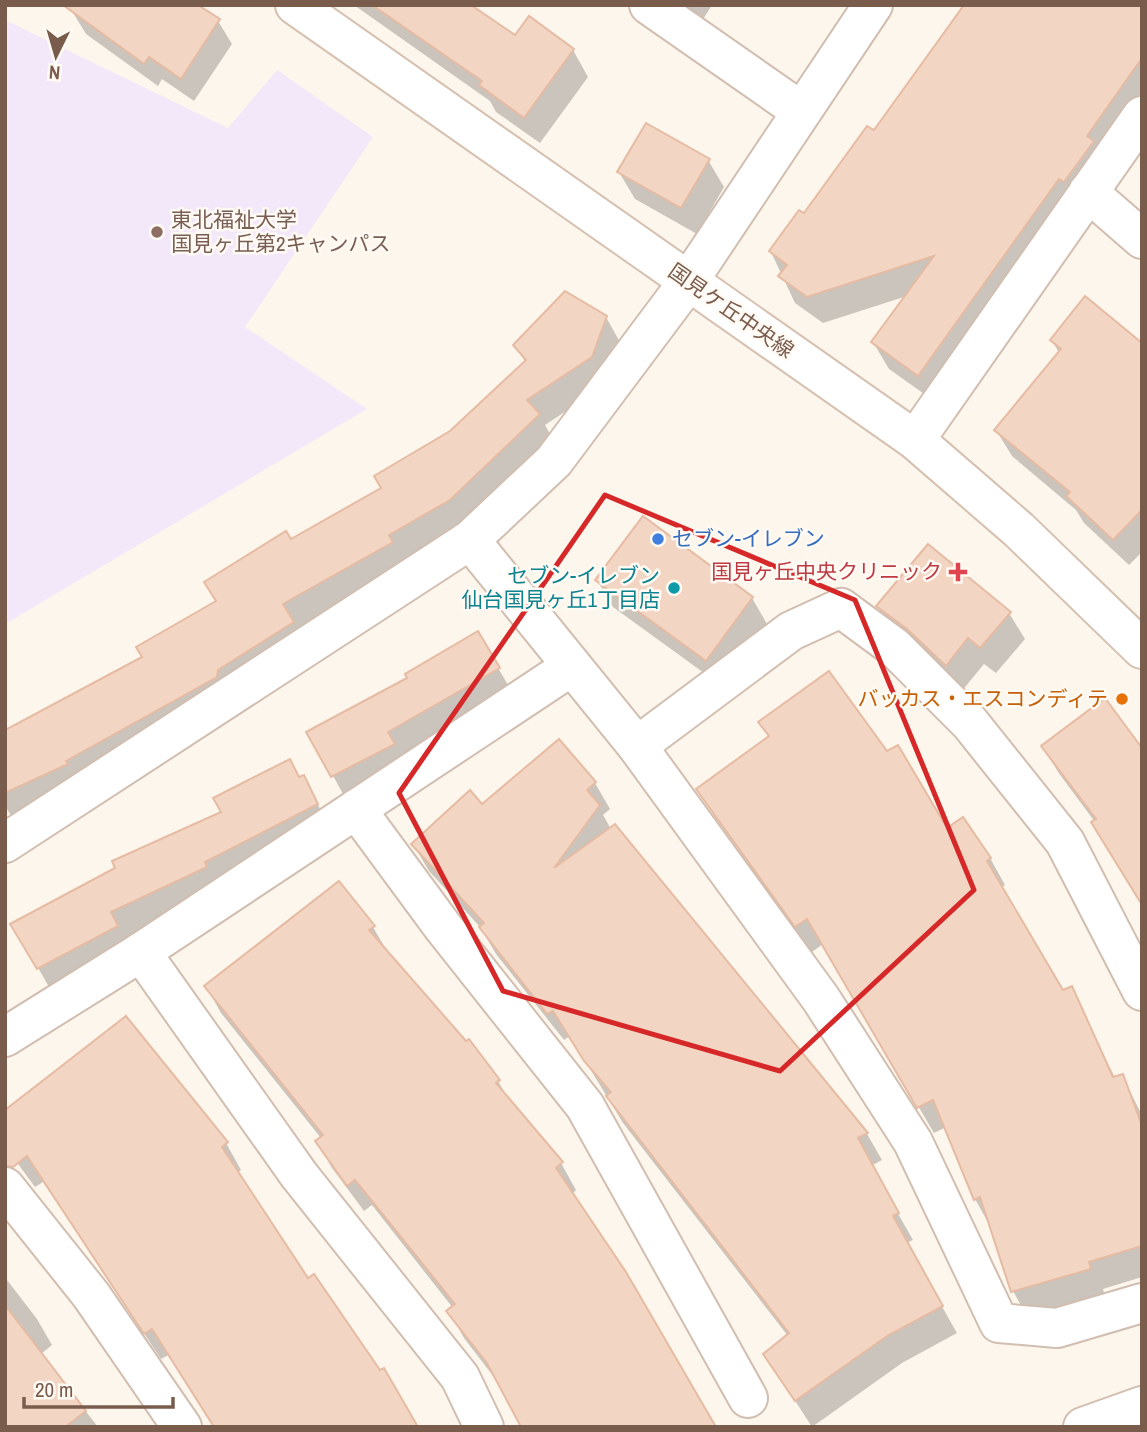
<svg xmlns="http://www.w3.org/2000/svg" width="1147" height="1432" font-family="'Archivo Narrow','Noto Sans JP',sans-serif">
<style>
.education{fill:#f3e8fa}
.shadow{fill:#0003}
.building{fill:#f3d5c3;stroke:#e6bba3;stroke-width:2}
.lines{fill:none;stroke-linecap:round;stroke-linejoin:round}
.street-casing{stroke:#d1beb0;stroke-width:42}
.secondary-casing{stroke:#d6c0b0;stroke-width:42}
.street{stroke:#fff;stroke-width:38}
.secondary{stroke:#fff;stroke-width:38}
.marked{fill:none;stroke:#d62828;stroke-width:5;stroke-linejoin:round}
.education-dot{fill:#8d6e63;stroke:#fffaf3;stroke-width:2.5}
.shop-dot{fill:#3f7fe0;stroke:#fffaf3;stroke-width:2.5}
.health-dot{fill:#e0444e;stroke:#fffaf3;stroke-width:2.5}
.culture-dot{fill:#0f9aa8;stroke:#fffaf3;stroke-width:2.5}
.food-dot{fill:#e8710a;stroke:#fffaf3;stroke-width:2.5}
.labels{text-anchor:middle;stroke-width:5;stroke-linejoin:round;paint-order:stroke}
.education-label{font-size:21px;fill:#785e54;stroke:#fffaf3;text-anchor:start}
.street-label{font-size:21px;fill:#7a5c4d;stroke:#fffaf3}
.shop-label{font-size:21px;fill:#366cbe;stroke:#fffaf3;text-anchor:start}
.health-label{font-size:21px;fill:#be3a42;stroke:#fffaf3;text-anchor:end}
.culture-label{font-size:21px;fill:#0d838f;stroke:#fffaf3;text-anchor:end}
.food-label{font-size:21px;fill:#c56008;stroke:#fffaf3;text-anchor:end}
</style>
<rect width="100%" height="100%" fill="#fdf6ec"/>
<path class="education" d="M5,20l223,108 49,-58 96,67 -128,190 122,82 -362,215z"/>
<g class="shadow">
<path d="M354,5h114l47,32 58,13 15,27 -48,66 -44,-31 -6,-11z"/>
<path d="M671,5h41l-12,19z"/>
<path d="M72,11l146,10 14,23 -38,57 -32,-22 -4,7 -72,-52z"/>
<path d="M1142,12v94l-208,295 -45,-32 -16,-27 34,-46 -84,27 -28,-20 -24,-51 103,-119z"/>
<path d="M708,160l16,27 -27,47 -62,-35 -16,-27z"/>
<path d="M606,317l15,27 -14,40 -62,41 9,16 -89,85 -450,296 -10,-16v-75l139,-73 146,-116 94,-53 67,-56 75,-70 -11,-18z"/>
<path d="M1052,340l90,5v207l-13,13 -45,-42 -8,-13 -64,-54 -16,-26 63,-77z"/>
<path d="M597,580l155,18 15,26 -45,62 -109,-79z"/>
<path d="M878,607l131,6 16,26 -29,34 -12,-9 -23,28 -68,-59z"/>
<path d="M478,634l36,61 -166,108 -39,-71 100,-54z"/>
<path d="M1105,701l3,148 -13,-27 -37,-50 -15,-26z"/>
<path d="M760,722l230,136 15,27 -4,3 61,104 9,-4 44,90 7,-2 20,39v162l-39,12 2,7 -77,22 -15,-27 -23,-65 -15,-27 -29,-72 -12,6 -111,-189 -11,8 -98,-136 -16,-27 71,-51z"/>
<path d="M303,777l29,54 -111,63 -96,45 7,14 -79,41 -40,-70 210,-111z"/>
<path d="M595,783l15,26 -7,6 8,14 4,-3 252,308 15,26 -11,6 42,74 -7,3 51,90 -55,30 -90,64 -47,-73 23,-18 -165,-213 -53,-87 -6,4 -68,-86 -16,-27 -51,-56 -16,-27 69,-38z"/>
<path d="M373,927l15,26 110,128 12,21 51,61 15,27 -4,4 -72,191 -36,-47 -15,-27 4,-3 -81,-103 -8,6 -32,-43 -15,-27 4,-3 -100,-125 -15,-27z"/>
<path d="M226,1143l15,27 -4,3 71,108 -147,78 -118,-177 -8,5 -28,-38z"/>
<path d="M7,1280l30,39 15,26 -11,9 57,73h-93z"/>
</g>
<g class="building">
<path d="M63,5h135l22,14 -39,60 -32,-22 -5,7z"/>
<path d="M372,5h99l44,30 14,-19 45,33 -50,69 -45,-33 3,-4z"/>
<path d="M964,5h178v53l-55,78 7,5 -30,41 -5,-3 -141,197 -47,-34 63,-86 -127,41 -29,-21 9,-11 -18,-14 30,-41 5,3 63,-87 7,4z"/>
<path d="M646,123l64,36 -29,49 -64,-36z"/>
<path d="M565,291l42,25 -15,41 -65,43 13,14 -90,86 -61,35 4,7 -110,62 11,18 -76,48 -1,7 -151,84 2,3 -63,29v-63l137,-73 -6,-10 80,-46 -12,-19 82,-51 5,8 90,-51 -7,-12 76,-45 76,-71 -13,-15z"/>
<path d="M1085,296l57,47v167l-29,30 -47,-44 4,-4 -76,-62 67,-81 -11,-9z"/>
<path d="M643,516l110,81 -47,64 -111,-81z"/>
<path d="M928,544l83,68 -31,36 -12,-10 -22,28 -39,-37 -31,-23z"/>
<path d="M478,631l22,37 -112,64 7,12 -64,33 -25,-45 101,-54 -2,-4z"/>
<path d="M829,671l58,80 11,-6 49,83 16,-11 28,41 -4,3 76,129 9,-4 41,91 10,-3 19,52v120l-53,16 2,7 -80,23 -31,-95 -6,3 -41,-100 -16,8 -110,-189 -12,8 -99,-138 73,-53 -11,-14z"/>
<path d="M1105,698l37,50v157l-51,-83 5,-3 -55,-73z"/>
<path d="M559,739l37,43 -9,8 13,15 -46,63 61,-44 253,309 -10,5 41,75 -6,3 50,90 -56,30 -92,65 -32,-47 26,-21 -183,-237 5,-4 -27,-31 -31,-50 -6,3 -68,-87 5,-4 -73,-79 59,-54 12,14z"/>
<path d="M290,759l9,18 5,-2 14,29 -113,58 2,5 -96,45 7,14 -81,43 -27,-45 105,-56 -3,-7 109,-49 -8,-14z"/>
<path d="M339,881l36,45 -6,4 97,111 3,-2 31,41 -4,3 67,79 -7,6 70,104 90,155h-195l-34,-64 -41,-52 9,-7 -100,-124 -8,6 -32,-45 8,-6 -119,-149z"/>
<path d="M126,1016l102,126 -6,5 86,131 6,-4 66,96 4,-2 34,59h-204l-62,-98 -8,5 -117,-178 -14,11 -8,-1v-56z"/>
<path d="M5,1305l81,106 -21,16h-60z"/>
</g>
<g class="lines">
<g class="street-casing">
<g id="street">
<path d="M649,5l152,106"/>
<path d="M1088,192l54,47"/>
<path d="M915,440l227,-324"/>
<path d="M470,540l167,206 184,253 92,143 86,181 58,5 85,-25"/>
<path d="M637,746l154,-115 50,-23 53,39 76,76 95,119 77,149"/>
<path d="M356,809l87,118 142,179 163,292"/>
<path d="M5,843l465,-303 84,-79 134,-179 185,-277"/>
<path d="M141,952l158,223 161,202 24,50"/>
<path d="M5,1037l136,-85 431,-286"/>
<path d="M5,1187l86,108 91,132"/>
<path d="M1083,1427l59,-21"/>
</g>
</g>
<g class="secondary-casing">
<path id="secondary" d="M295,5l620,435 104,90 123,119"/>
</g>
<use href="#street" class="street"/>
<use href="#secondary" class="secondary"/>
</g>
<path class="marked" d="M605,495l250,105 119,290 -194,181 -277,-80 -104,-198z"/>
<circle class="education-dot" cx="157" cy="232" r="7"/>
<circle class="shop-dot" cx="658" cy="539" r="7"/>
<path class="health-dot" d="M954.5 561.5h7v7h7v7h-7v7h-7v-7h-7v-7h7z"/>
<circle class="culture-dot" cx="674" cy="588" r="7"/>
<circle class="food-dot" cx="1122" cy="699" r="7"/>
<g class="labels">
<g class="education-label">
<text x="171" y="227">東北福祉大学<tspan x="171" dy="24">国見ヶ丘第2キャンパス</tspan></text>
</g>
<g class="street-label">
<text transform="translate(731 311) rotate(35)" y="7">国見ケ丘中央線</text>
</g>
<g class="shop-label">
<text x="672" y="546">セブン-イレブン</text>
</g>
<g class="health-label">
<text x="942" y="579">国見ヶ丘中央クリニック</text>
</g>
<g class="culture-label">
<text x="660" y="583">セブン-イレブン<tspan x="660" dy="24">仙台国見ヶ丘1丁目店</tspan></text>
</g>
<g class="food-label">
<text x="1108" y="706">バッカス・エスコンディテ</text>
</g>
</g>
<rect width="1147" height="1432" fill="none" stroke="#7a5c4d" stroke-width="14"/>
<g transform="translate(56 56) rotate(185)" stroke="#fffaf3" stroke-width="5" paint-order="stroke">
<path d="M0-5L12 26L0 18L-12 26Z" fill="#7a5c4d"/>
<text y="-10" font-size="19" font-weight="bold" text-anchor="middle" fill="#7a5c4d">N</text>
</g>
<path d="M24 1397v10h149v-10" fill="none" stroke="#7a5c4d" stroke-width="3.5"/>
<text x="35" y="1397" font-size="21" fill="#7a5c4d" stroke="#fffaf3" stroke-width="5" paint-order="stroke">20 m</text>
</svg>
